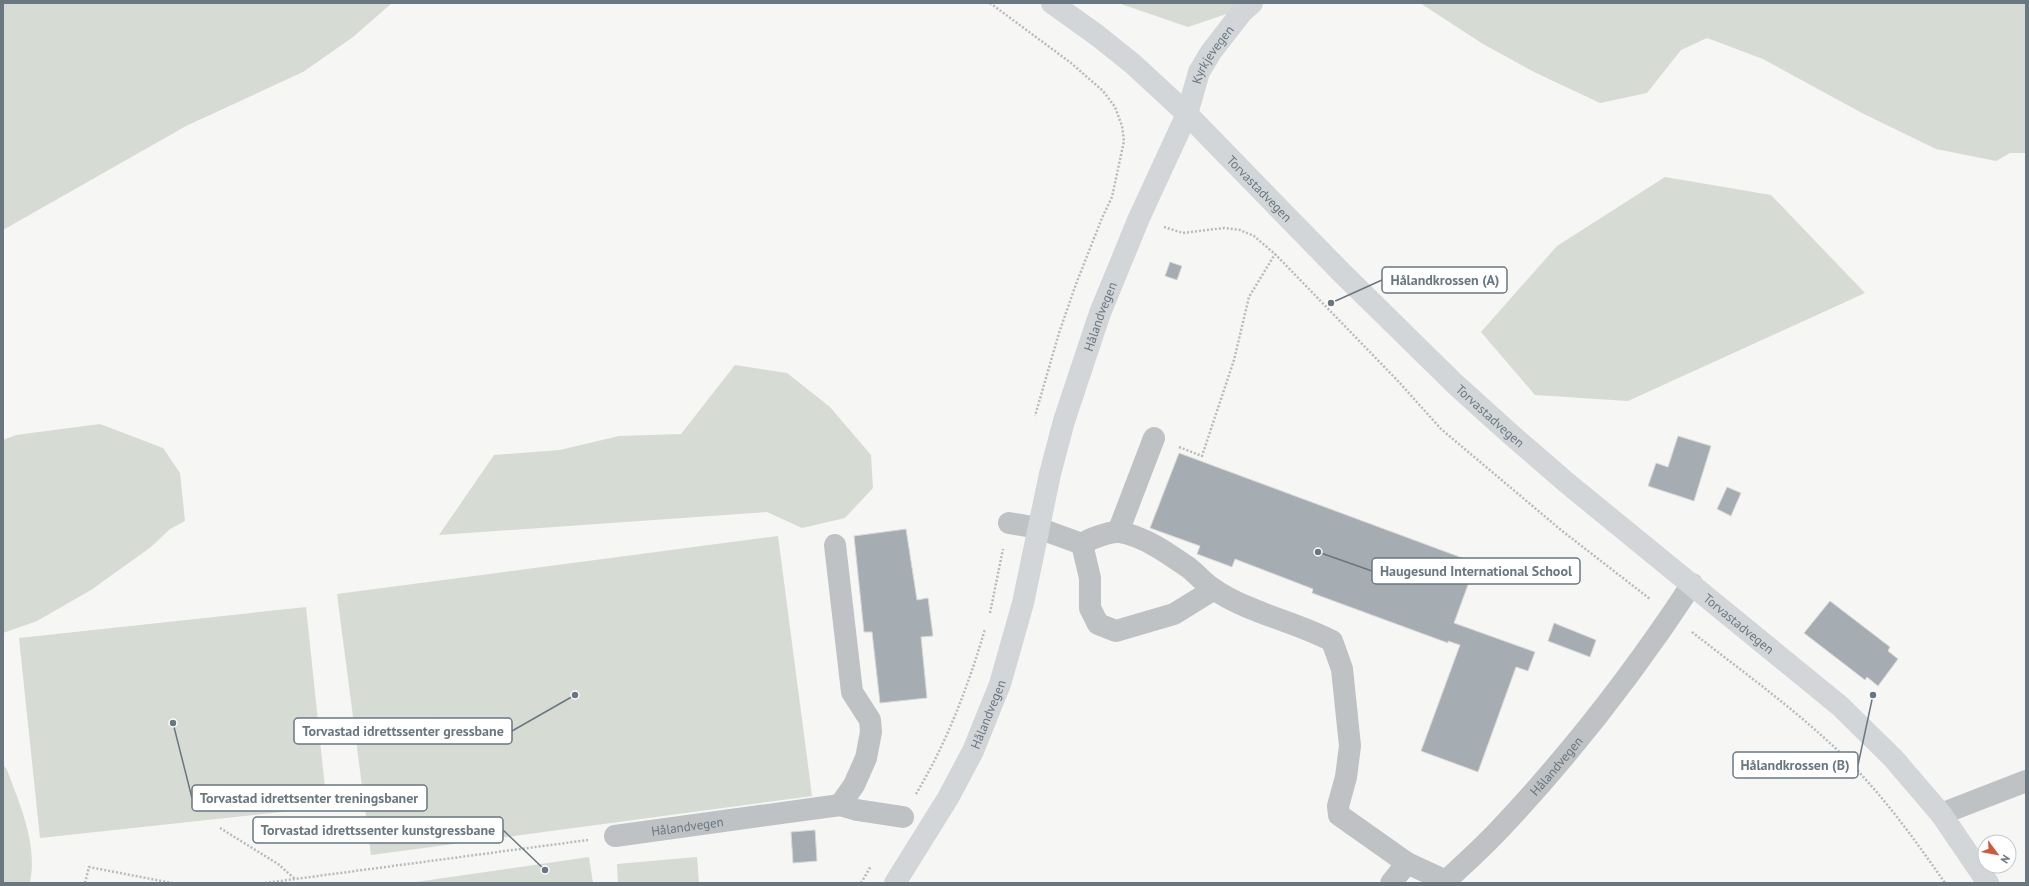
<svg xmlns="http://www.w3.org/2000/svg" width="2029" height="886" font-family="'PT Sans',sans-serif">
<style>
.green{fill:#d6dbd3}
.building{fill:#a6adb2;stroke:#d8d8d6}
.lines{fill:none;stroke-linecap:round;stroke-linejoin:round}
.path{stroke:#b8bbbd;stroke-width:2.5;stroke-dasharray:2 2;stroke-linecap:butt}
.minor{stroke:#bec2c5;stroke-width:22}
.major{stroke:#d2d6d9;stroke-width:22}
.labels{text-anchor:middle;stroke-width:4;stroke-linejoin:round;paint-order:stroke}
.street-label{font-size:13px;fill:#697781;stroke:#fff}
.leader{fill:none;stroke:#697781;stroke-width:1.5}
.callout-dot{fill:#697781;stroke:#fff;stroke-width:1.5}
.callout{fill:#fff;stroke:#697781;stroke-width:1.5}
.callout-label{font-size:14px;text-anchor:middle;font-weight:bold;fill:#697781}
</style>
<rect width="100%" height="100%" fill="#f6f6f4"/>
<g class="green">
<path d="M3,3h389l-39,34 -50,35 -117,54 -183,104z"/>
<path d="M1118,3h141l-71,24z"/>
<path d="M1420,3h606v150h-16l-14,8 -60,-12 -74,-36 -99,-54 -56,-21 -26,12 -34,43 -47,10 -66,-31 -51,-28z"/>
<path d="M1665,177l106,18 94,98 -237,108 -93,-6 -54,-63 76,-86z"/>
<path d="M735,365l52,8 43,34 41,48 2,33 -28,30 -43,10 -35,-16 -328,23 55,-80 66,-5 59,-14 62,-2z"/>
<path d="M100,424l63,24 17,25 5,48 -15,8 -19,18 -60,43 -54,31 -34,12v-193l13,-5z"/>
<path d="M778,536l34,260 -441,59 -34,-261z"/>
<path d="M306,607l21,200 -287,31 -21,-200z"/>
<path d="M3,764l4,6c13,35 31,75 23,113h-27z"/>
<path d="M589,857l4,26h-184z"/>
<path d="M697,857l2,26h-81l-1,-19z"/>
</g>
<g class="building">
<path d="M1170,262l12,4 -5,14 -12,-4z"/>
<path d="M1678,436l33,10 -17,55 -46,-15 8,-23 12,4z"/>
<path d="M1179,453l297,110 -22,60 81,29 -7,19 -12,-4 -38,105 -57,-21 39,-106 -12,-4v2l-136,-50 1,-4 -78,-30 -3,8 -35,-13 3,-8 -50,-18z"/>
<path d="M1727,487l14,6 -10,23 -14,-7z"/>
<path d="M906,529l11,71 11,-2 5,38 -12,1 6,61 -47,5 -8,-71h-8l-10,-96z"/>
<path d="M1830,601l60,46 -2,4 10,8 -20,27 -11,-9 -2,3 -61,-47z"/>
<path d="M1554,623l42,17 -6,17 -42,-16z"/>
<path d="M815,830l2,31 -24,2 -2,-31z"/>
</g>
<g class="lines">
<g class="path">
<path d="M990,3l81,60 32,28 12,16 7,19 2,15 -12,56 -10,21 -26,66 -17,49 -24,83"/>
<path d="M1164,227l19,6 41,-5 16,2 14,6 21,18 123,127 43,48 120,101 89,69"/>
<path d="M1179,447l23,9 32,-96 15,-63 26,-43"/>
<path d="M990,613l13,-64"/>
<path d="M1692,632c47,37 96,72 140,113 44,41 79,89 113,138"/>
<path d="M916,794c31,-52 52,-107 69,-165"/>
<path d="M220,828l58,36 17,15"/>
<path d="M85,883l4,-16 83,16"/>
<path d="M265,883l323,-43"/>
<path d="M861,883l10,-17"/>
</g>
<g class="minor">
<path d="M1009,523l29,5 44,16"/>
<path d="M1118,532l36,-94"/>
<path d="M1082,544c7,-5 29,-13 37,-12 25,4 50,22 70,36 8,6 15,15 23,20 36,25 82,33 120,53l10,28 8,77 -4,31 -8,29 1,9 68,48"/>
<path d="M1082,544l8,34v30l8,16 18,7 58,-17 34,-21 4,-5"/>
<path d="M835,545l17,147 18,28 1,12 -5,26 -12,27 -14,20"/>
<path d="M1941,814l85,-33"/>
<path id="s1" d="M615,836l225,-31 17,5 46,7"/>
<path id="s2" d="M1391,883l16,-20 39,18c17,-16 36,-33 52,-50 72,-76 137,-160 194,-247"/>
</g>
<g class="major">
<path id="s3" d="M1052,3l46,33 35,28 54,50 154,158 114,112 52,47 60,52 273,223 53,52 48,56 47,69"/>
<path id="s4" d="M895,883l53,-85 25,-47 27,-67 23,-81 27,-129 14,-53 36,-108 39,-95 48,-104 12,-42 12,-20 31,-40 10,-9"/>
</g>
</g>
<g class="labels">
<g class="street-label">
<text dy="5" stroke="none"><textPath href="#s4" startOffset="893">Kyrkjevegen</textPath></text>
<text dy="5" stroke="none"><textPath href="#s3" startOffset="279">Torvastadvegen</textPath></text>
<text dy="5" stroke="none"><textPath href="#s4" startOffset="607">Hålandvegen</textPath></text>
<text dy="5" stroke="none"><textPath href="#s3" startOffset="603">Torvastadvegen</textPath></text>
<text dy="5" stroke="none"><textPath href="#s3" startOffset="927">Torvastadvegen</textPath></text>
<text dy="5" stroke="none"><textPath href="#s4" startOffset="193">Hålandvegen</textPath></text>
<text dy="5" stroke="none"><textPath href="#s2" startOffset="228">Hålandvegen</textPath></text>
<text dy="5" stroke="none"><textPath href="#s1" startOffset="73">Hålandvegen</textPath></text>
</g>
</g>
<path class="leader" d="M1331 303L1382 280M1318 552L1372 571M575 695L512 731M1873 695L1858 765M173 723L192 798M545 870L503 830"/>
<g class="callout-dot">
<circle cx="1331" cy="303" r="4"/>
<circle cx="1318" cy="552" r="4"/>
<circle cx="575" cy="695" r="4"/>
<circle cx="1873" cy="695" r="4"/>
<circle cx="173" cy="723" r="4"/>
<circle cx="545" cy="870" r="4"/>
</g>
<g class="callout">
<rect x="1382" y="267" width="125" height="26" rx="4"/>
<rect x="1372" y="558" width="208" height="26" rx="4"/>
<rect x="294" y="718" width="218" height="26" rx="4"/>
<rect x="1733" y="752" width="125" height="26" rx="4"/>
<rect x="192" y="785" width="235" height="26" rx="4"/>
<rect x="253" y="817" width="250" height="26" rx="4"/>
</g>
<g class="callout-label">
<text x="1445" y="285">Hålandkrossen (A)</text>
<text x="1476" y="576">Haugesund International School</text>
<text x="403" y="736">Torvastad idrettssenter gressbane</text>
<text x="1795" y="770">Hålandkrossen (B)</text>
<text x="309" y="803">Torvastad idrettsenter treningsbaner</text>
<text x="378" y="835">Torvastad idrettssenter kunstgressbane</text>
</g>
<rect width="2029" height="886" fill="none" stroke="#697781" stroke-width="8"/>
<g transform="translate(1997 854) rotate(122)"><circle r="19" fill="#ffffff" stroke="#c3c9cd"/>
<path d="M0-3L7 15L0 10L-7 15Z" fill="#ce5a3b"/>
<text y="-6" font-size="11" font-weight="bold" text-anchor="middle" fill="#697781">N</text>
</g>
</svg>
